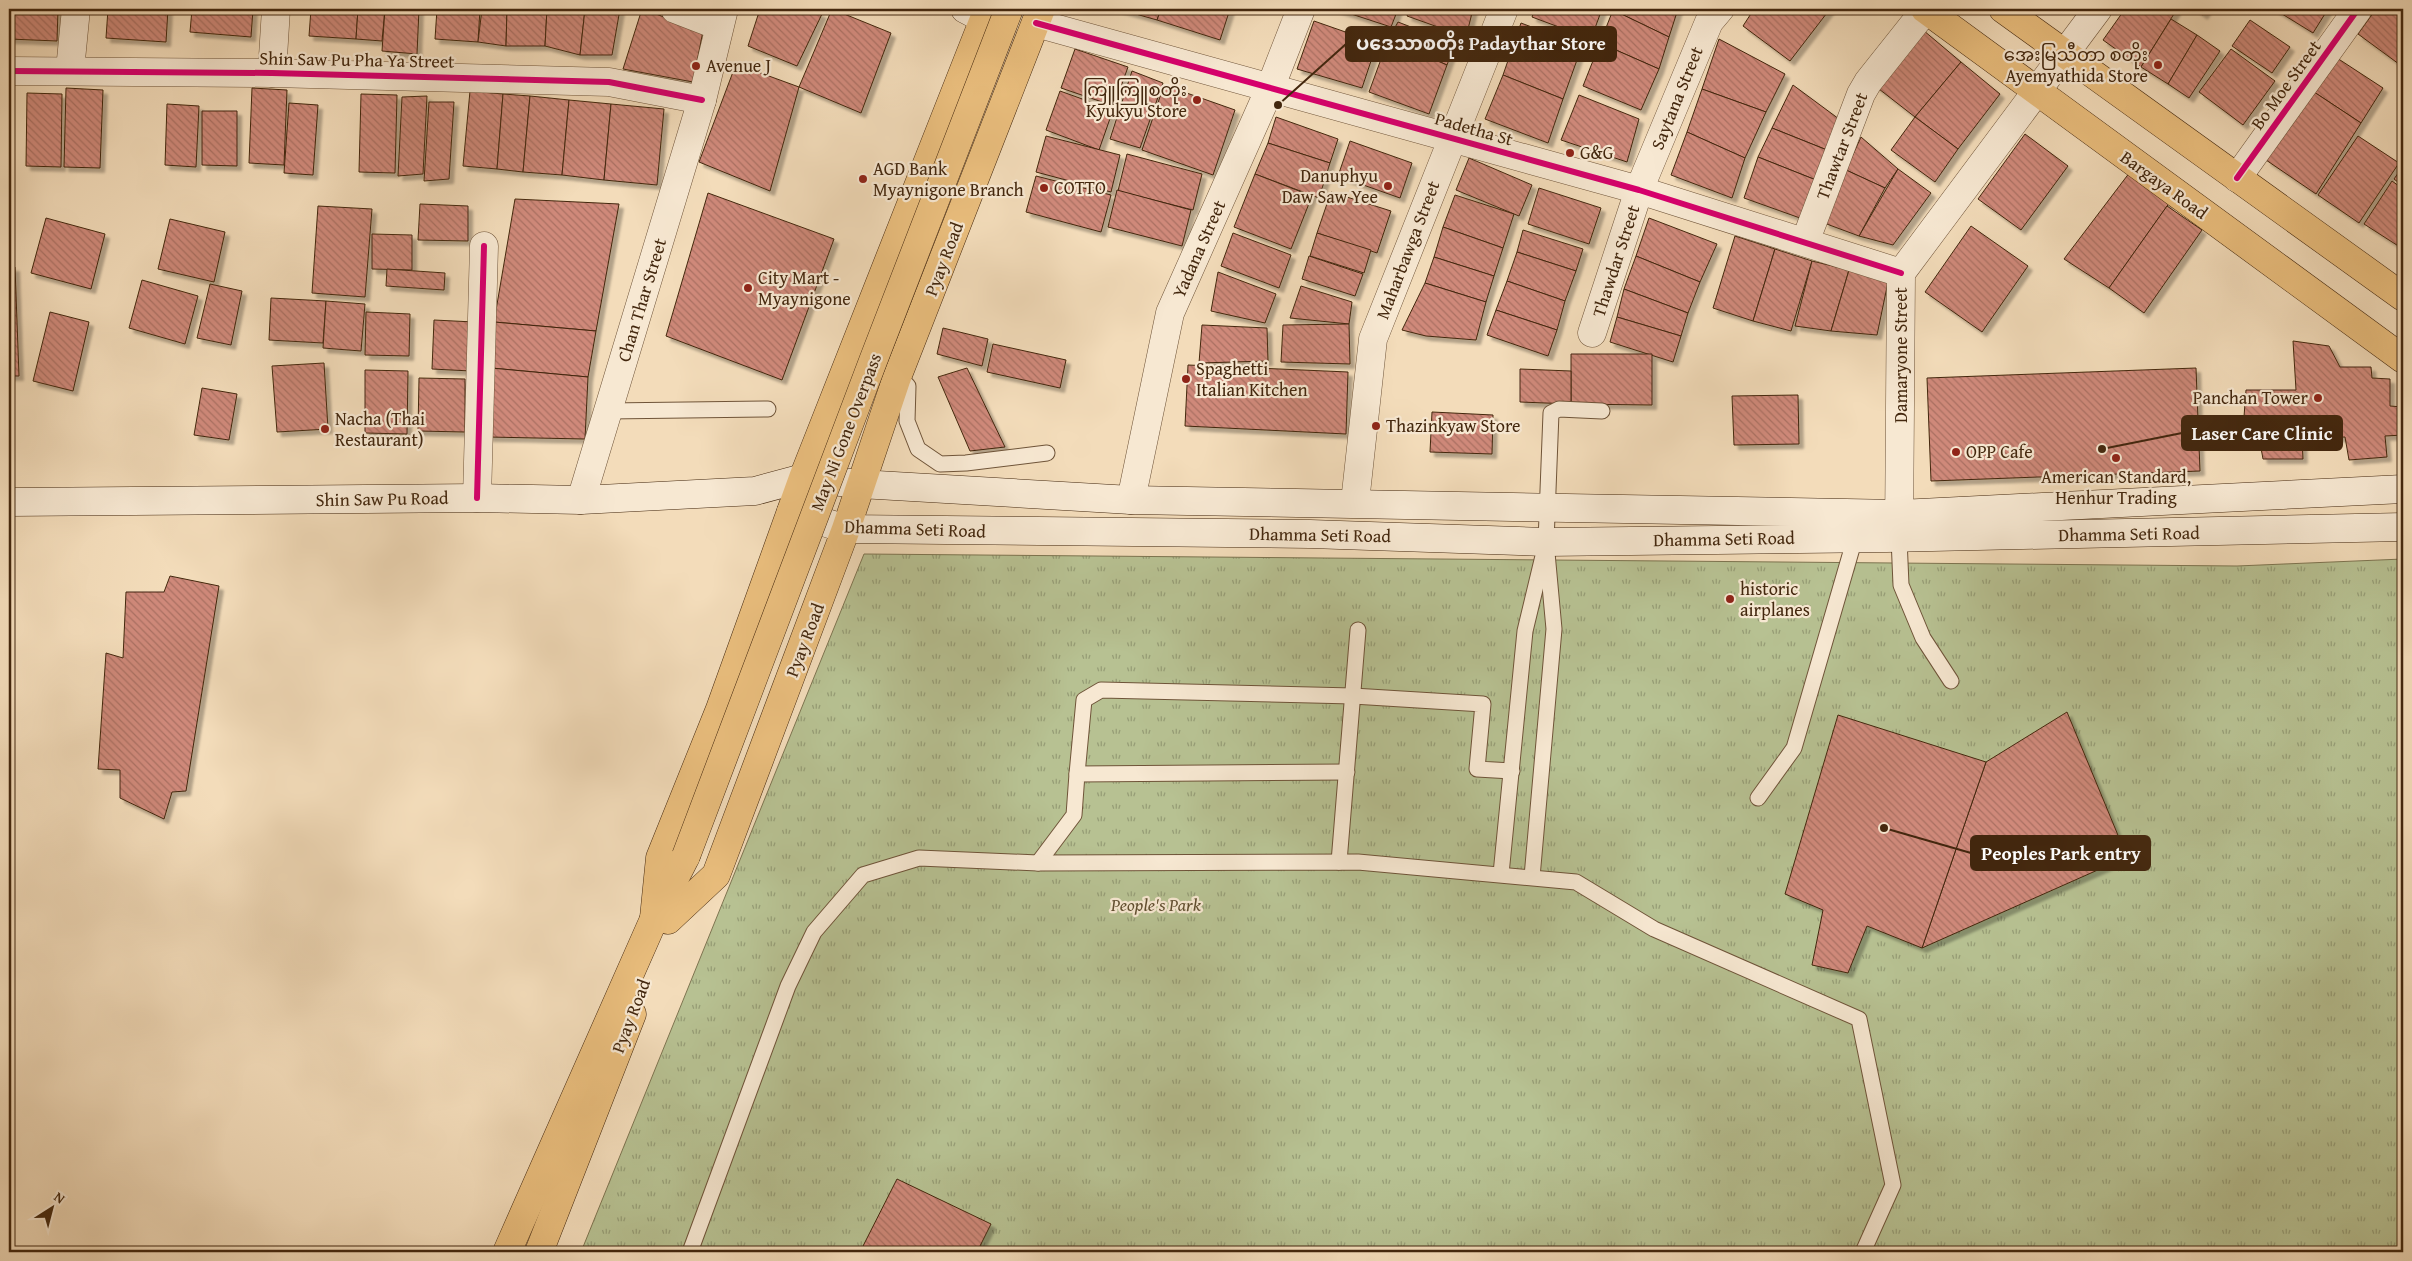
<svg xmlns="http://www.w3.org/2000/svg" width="2412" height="1261" font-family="'Gentium Book Plus','Noto Sans Myanmar',serif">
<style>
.park{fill:url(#park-tufts);stroke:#7d7450}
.building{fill:url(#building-back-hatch);stroke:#43270e;filter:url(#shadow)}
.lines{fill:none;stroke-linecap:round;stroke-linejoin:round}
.lane-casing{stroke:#6f5439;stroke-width:17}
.street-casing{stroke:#6f5439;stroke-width:29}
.secondary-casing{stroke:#43270e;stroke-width:29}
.primary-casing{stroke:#43270e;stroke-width:29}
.highway-casing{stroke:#43270e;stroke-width:29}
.lane{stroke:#f7e8d2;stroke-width:15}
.street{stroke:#f7e8d2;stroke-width:28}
.secondary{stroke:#f7e8d2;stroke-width:28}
.primary{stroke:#eabe7d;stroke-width:28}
.highway{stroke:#eabe7d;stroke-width:28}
.highway-bridge-casing{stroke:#43270e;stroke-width:29;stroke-linecap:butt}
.highway-bridge{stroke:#eabe7d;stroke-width:28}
.cycleway-casing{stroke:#f7e8d2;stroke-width:9}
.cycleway{stroke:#d6006c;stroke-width:6}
.poi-dot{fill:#8f2418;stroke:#f7e8d2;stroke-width:2}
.labels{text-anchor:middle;stroke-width:4.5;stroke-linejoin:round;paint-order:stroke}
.poi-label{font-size:18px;fill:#43270e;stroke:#f7e8d2;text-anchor:start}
.street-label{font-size:18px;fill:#43270e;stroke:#f7e8d2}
.park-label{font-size:18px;font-style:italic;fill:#604e2f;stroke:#f7e8d2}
.leader{fill:none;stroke:#43270e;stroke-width:2}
.callout-dot{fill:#43270e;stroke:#f7e8d2;stroke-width:2}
.callout{fill:#43270e;stroke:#43270e;stroke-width:2}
.callout-label{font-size:19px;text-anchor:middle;font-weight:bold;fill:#fff}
</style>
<defs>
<pattern id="park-tufts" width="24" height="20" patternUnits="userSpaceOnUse" patternTransform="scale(1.25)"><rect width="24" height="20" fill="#b7c192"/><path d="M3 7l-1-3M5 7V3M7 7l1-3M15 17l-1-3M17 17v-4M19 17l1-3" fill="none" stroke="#969d76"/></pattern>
<pattern id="building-back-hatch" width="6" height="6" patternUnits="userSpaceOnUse" patternTransform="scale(1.25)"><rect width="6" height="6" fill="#cf897a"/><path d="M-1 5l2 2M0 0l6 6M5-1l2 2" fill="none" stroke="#aa7062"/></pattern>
<filter id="shadow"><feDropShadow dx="4.5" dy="4.5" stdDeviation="1" flood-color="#0004"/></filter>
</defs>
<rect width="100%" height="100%" fill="#f3dcba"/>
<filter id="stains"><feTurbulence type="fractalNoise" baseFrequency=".004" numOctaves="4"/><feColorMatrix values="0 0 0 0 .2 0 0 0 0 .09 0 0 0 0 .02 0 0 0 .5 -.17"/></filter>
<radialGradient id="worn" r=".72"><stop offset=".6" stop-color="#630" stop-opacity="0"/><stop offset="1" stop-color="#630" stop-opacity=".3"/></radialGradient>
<path class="park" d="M864,554l1373,12 166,-7v693h-1822z"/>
<g class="building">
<path d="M9,9h49l-1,32 -48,-2z"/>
<path d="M108,9h60l-2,33 -60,-4z"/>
<path d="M192,9h61l-2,28 -61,-5z"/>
<path d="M311,9h47l-2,30 -47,-3z"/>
<path d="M358,9h27l-3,32 -26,-2z"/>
<path d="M385,9h34l-2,45 -35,-3z"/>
<path d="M437,9h43l-2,33 -43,-3z"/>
<path d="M482,9h25l-1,37 -28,-4z"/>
<path d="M507,9h40l-2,37h-39z"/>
<path d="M547,9h38l-5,46 -35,-9z"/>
<path d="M585,9h35l-8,46h-32z"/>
<path d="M642,9l61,22 -10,51 -70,-13z"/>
<path d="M760,9h52l10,5 -25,52 -49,-20z"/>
<path d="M832,9l59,24 -30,80 -62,-26z"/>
<path d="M1118,9h43l-4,11z"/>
<path d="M1161,9h69l-10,31 -63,-20z"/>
<path d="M1336,9h62l-7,18z"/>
<path d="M1410,9h63l-7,28 -59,-21z"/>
<path d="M1535,9h67l-11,30 -59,-22z"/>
<path d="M1614,9h64l-9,28 -56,-27z"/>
<path d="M1754,9h76l-40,52 -47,-35z"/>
<path d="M2125,9h52l-36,58 -38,-27z"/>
<path d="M2195,9h12l-4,6z"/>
<path d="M2274,9h54l-15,24z"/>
<path d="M2376,9h27v58l-45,-33z"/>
<path d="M1613,10l56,27 -10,32 -59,-26z"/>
<path d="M2171,19l26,16 -29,49 -27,-17z"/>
<path d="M2250,20l40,27 -18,26 -40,-27z"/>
<path d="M1314,21l63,22 -15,45 -65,-19z"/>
<path d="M1398,22l57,22 -8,21 -59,-25z"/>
<path d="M1521,23l61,23 -19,53 -60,-24z"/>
<path d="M1917,25l44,37 -46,55 -45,-35z"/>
<path d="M2197,35l23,16 -31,47 -21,-14z"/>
<path d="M1719,39l66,35 -19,38 -64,-23z"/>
<path d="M1388,40l59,25 -18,49 -60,-22z"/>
<path d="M1600,43l59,26 -18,41 -58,-24z"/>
<path d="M1075,49l53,18 -14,39 -53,-18z"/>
<path d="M2231,49l44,32 -32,44 -44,-33z"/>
<path d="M2337,58l46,30 -22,35 -47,-31z"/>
<path d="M1961,62l39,32 -42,55 -43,-32z"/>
<path d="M736,64l63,23 -29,104 -71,-29z"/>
<path d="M1132,71l31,12 -23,65 -30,-9z"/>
<path d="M1503,75l60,24 -15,44 -63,-24z"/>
<path d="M1164,85l71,25 -22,65 -71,-25z"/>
<path d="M1793,85l46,34 -12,31 -55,-22z"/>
<path d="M66,88l37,2 -3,78 -36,-1z"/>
<path d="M252,88l35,2 -3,75 -35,-2z"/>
<path d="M1702,89l64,23 -21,46 -58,-26z"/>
<path d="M470,91l33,3 -6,75 -34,-3z"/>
<path d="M1060,91l53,19 -14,40 -53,-20z"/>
<path d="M2314,92l47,31 -45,71 -50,-34z"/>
<path d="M27,93l35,1 -1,73 -35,-1z"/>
<path d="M361,94l36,1 -2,78 -36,-1z"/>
<path d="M503,94l27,2 -7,76 -26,-3z"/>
<path d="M1579,95l60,24 -12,43 -66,-22z"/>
<path d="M427,96l-4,78 -25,2 4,-79z"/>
<path d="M530,96l39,4 -7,75 -39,-3z"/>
<path d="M569,100l42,4 -7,76 -42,-5z"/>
<path d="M429,102h25l-5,77 -25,2z"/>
<path d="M289,103l29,2 -5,70 -29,-2z"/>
<path d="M167,104l32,2 -3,61 -31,-2z"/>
<path d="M611,104l53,5 -7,76 -53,-5z"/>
<path d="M202,111h35v55l-35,-1z"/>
<path d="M1276,117l62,22 -8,24 -62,-20z"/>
<path d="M1915,117l43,32 -23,33 -44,-32z"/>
<path d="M1772,128l55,22 -11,30 -58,-23z"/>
<path d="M1687,132l58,26 -13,40 -61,-23z"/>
<path d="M2025,134l43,32 -47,64 -43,-31z"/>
<path d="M1046,136l74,19 -9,37 -75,-20z"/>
<path d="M2358,136l41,27 -40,60 -41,-28z"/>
<path d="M1861,137l37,32 -13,19 -39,-18z"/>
<path d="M1350,141l62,22 -12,35 -62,-22z"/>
<path d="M1268,143l62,20 -11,35 -64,-24z"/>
<path d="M1127,154l75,20 -9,36 -75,-19z"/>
<path d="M1758,157l58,23 -16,38 -56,-20z"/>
<path d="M1469,158l63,27 -13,31 -63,-26z"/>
<path d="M2403,166v20l-9,-7z"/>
<path d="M1898,169l33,24 -38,52 -34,-9z"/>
<path d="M1846,170l39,18 -26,48 -35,-13z"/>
<path d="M2130,172l40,30 -61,86 -45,-29z"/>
<path d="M1255,174l57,22 -21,53 -57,-22z"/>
<path d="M1036,176l75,19 -10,37 -75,-20z"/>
<path d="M2392,181l11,8v60l-39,-25z"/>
<path d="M1539,188l62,20 -12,36 -61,-20z"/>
<path d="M1117,190l74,20 -9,36 -74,-19z"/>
<path d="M1331,192l60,19 -14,42 -60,-20z"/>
<path d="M708,193l126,46 -52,141 -116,-44z"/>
<path d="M1455,195l59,19 -11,34 -60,-21z"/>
<path d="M515,199l104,5 -23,127 -102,-9z"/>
<path d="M420,204l48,2v35l-50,-1z"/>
<path d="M318,206l54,3 -7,88 -53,-4z"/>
<path d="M2167,206l35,24 -58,83 -35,-25z"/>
<path d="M46,218l59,16 -14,55 -60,-16z"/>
<path d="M1649,218l68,26 -17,38 -64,-26z"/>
<path d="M170,219l55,13 -11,50 -56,-13z"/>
<path d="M1971,226l57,40 -46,66 -57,-40z"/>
<path d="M1443,227l60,21 -9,28 -60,-19z"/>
<path d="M1523,230l60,19 -7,22 -59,-19z"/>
<path d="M1233,233l58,22 -12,33 -58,-22z"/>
<path d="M1317,233l54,17 -7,23 -54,-17z"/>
<path d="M372,234l40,1v35l-40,-1z"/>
<path d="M1735,236l40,13 -22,72 -40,-13z"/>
<path d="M1775,249l37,12 -21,70 -38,-10z"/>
<path d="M1517,252l59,19 -11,30 -58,-20z"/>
<path d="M1309,256l54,18 -8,22 -53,-17z"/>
<path d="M1636,256l64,26 -12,31 -64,-24z"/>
<path d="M1434,257l60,19 -8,26 -61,-19z"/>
<path d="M1812,261l37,9 -18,61 -36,-5z"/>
<path d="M9,267h6l4,109h-10z"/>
<path d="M387,269l58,4 -1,17 -58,-4z"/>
<path d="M1849,270l39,12 -11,53 -46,-4z"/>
<path d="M1218,272l58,22 -11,29 -54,-12z"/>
<path d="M142,280l56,16 -13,48 -56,-16z"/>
<path d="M1507,281l58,20 -8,29 -61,-20z"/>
<path d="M1425,283l61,19 -10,38 -50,-4 -24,-6z"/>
<path d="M210,284l32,7 -11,54 -34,-7z"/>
<path d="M1301,286l51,16 -3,22 -59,-6z"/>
<path d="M1624,289l64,24 -7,23 -64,-19z"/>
<path d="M271,298l55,3 -3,42 -54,-3z"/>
<path d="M326,301l39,3 -4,47 -38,-3z"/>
<path d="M1496,310l61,20 -9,26 -61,-21z"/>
<path d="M50,312l39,10 -16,69 -40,-10z"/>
<path d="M366,312l44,2 -1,42 -44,-1z"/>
<path d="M1617,317l64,19 -8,26 -63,-20z"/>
<path d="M434,320l40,2 -3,49 -39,-2z"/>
<path d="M494,322l102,9 -8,46 -97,-9z"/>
<path d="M1349,324l1,40 -69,-2 2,-37z"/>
<path d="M1202,325l65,3 1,33 -69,2z"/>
<path d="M943,328l45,11 -6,27 -45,-12z"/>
<path d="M2293,341l36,5 11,21h31l1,11 18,1v27l13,1v28l-18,1 2,21 -38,3 -4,-23 -43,2 1,20h-40l-4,-22 -16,-7 3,-40h50z"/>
<path d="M993,344l73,16 -6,28 -73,-16z"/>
<path d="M1571,354h81v51l-81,-1z"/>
<path d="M324,363l4,66 -51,3 -5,-66z"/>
<path d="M1188,365l160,7 -2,62 -161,-8z"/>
<path d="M491,368l97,9 -3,62 -97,-2z"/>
<path d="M967,368l38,79 -35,4 -32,-74z"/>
<path d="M2196,368l4,103 -269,10 -4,-103z"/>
<path d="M1520,369l51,2v33l-51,-2z"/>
<path d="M365,370l43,1 -1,63 -42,-1z"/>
<path d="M419,378l46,1v53l-47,-1z"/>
<path d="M202,388l35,6 -8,46 -35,-5z"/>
<path d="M1798,395l1,49 -65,1 -2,-49z"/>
<path d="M1432,412l61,3 -1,39 -62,-2z"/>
<path d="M170,576l49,10 -33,205 -14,1 -8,27 -44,-21v-28l-22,-1 8,-116 17,5 3,-66h38z"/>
<path d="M2067,712l60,145 -205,91 64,-186z"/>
<path d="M1838,715l148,47 -64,186 -55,-22 -19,47 -36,-8 11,-55 -38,-16z"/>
<path d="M897,1179l94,45 -14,28h-117z"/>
</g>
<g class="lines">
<g class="lane-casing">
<g id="lane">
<path d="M896,380h6l6,6 -1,35 11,28 22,15 26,-1 81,-10"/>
<path d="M608,411l160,-2"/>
<path d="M1899,538l2,47 22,53 28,43"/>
<path d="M1077,774l7,-74 17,-10 252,6 130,8 -6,65 35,2"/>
<path d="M1758,798l36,-50 61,-210"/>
<path d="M1339,862l19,-232"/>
<path d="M1038,863l36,-48 3,-41 270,-2"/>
<path d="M1501,874l24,-243 18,-75"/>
<path d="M1532,877l22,-248 -8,-87 5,-129 8,-4 43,2"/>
<path d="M690,1252l98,-266 26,-54 49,-57 56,-17 119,5 320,-1 218,20 78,47 205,90 34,166 -30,67"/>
</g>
</g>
<g class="street-casing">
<g id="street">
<path d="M675,9l44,17"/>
<path d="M1036,23l603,167 262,83"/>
<path d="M70,70l6,-61"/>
<path d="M9,71l263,2 337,9 93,18"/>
<path d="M272,73l4,-64"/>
<path d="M2237,178l121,-169"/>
<path d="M1805,242l56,-148 7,-12 58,-73"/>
<path d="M1592,333l47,-143 70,-168 11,-13"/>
<path d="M477,498l7,-252"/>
<path d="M581,500l121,-400 22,-91"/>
<path d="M1131,500l39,-187 101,-227 30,-77"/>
<path d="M1355,502l18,-163 131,-330"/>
<path d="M1899,537l2,-264 197,-264"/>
</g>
</g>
<g class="secondary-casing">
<g id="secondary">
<path d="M965,9l19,10"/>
<path d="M9,502l468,-4 104,2 174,-9 48,-13 57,6 271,16 769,14 503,-25"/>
<path d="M791,512l55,17 464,5 236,8 341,-4 516,-11"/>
</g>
</g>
<g class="primary-casing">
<g id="primary">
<path d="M1925,9l478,350"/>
<path d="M2003,9l400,288"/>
<path d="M654,918l6,-60 60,-149 83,-231 185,-469"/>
<path d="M668,920l48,-45 130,-346 50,-149 145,-371"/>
</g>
</g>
<g class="highway-casing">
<g id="highway">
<path d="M507,1252l147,-333 32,-63"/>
<path d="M539,1252l93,-238"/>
</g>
</g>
<use href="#lane" class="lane"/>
<use href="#street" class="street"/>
<use href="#secondary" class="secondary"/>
<use href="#primary" class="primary"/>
<use href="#highway" class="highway"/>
<g class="highway-bridge-casing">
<path id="highway-bridge" d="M686,856l187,-495 136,-352"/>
</g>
<use href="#highway-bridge" class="highway-bridge"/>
<g class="cycleway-casing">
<g id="cycleway">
<path d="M1036,23l603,167 262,83"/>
<path d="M9,71l263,2 337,9 93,18"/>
<path d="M2237,178l121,-169"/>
<path d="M477,498l7,-252"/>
</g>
</g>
<use href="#cycleway" class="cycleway"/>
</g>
<g class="poi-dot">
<circle cx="2158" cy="65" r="5"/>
<circle cx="696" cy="66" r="5"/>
<circle cx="1197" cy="100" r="5"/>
<circle cx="1570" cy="153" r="5"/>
<circle cx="863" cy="179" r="5"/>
<circle cx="1388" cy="186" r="5"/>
<circle cx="1044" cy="188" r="5"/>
<circle cx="748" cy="288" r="5"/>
<circle cx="1186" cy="379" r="5"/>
<circle cx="2318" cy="398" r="5"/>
<circle cx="1376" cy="426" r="5"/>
<circle cx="325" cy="429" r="5"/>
<circle cx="1956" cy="452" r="5"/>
<circle cx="2116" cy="458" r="5"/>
<circle cx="1730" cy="599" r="5"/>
</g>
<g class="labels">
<g class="poi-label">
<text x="2148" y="61" text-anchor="end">အေးမြသီတာ စတိုး<tspan x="2148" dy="21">Ayemyathida Store</tspan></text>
<text x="706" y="72">Avenue J</text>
<text x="1187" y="96" text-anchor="end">ကြူကြူစတိုး<tspan x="1187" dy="21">Kyukyu Store</tspan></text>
<text x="1580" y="159">G&amp;G</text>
<text x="873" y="175">AGD Bank<tspan x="873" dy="21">Myaynigone Branch</tspan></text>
<text x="1378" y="182" text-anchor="end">Danuphyu<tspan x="1378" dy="21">Daw Saw Yee</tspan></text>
<text x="1054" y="194">COTTO</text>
<text x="758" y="284">City Mart -<tspan x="758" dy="21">Myaynigone</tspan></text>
<text x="1196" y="375">Spaghetti<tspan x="1196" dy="21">Italian Kitchen</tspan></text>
<text x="2308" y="404" text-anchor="end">Panchan Tower</text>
<text x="335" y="425">Nacha (Thai<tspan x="335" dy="21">Restaurant)</tspan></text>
<text x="1386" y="432">Thazinkyaw Store</text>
<text x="1966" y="458">OPP Cafe</text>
<text x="2116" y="483" text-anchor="middle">American Standard,<tspan x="2116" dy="21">Henhur Trading</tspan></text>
<text x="1740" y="595">historic<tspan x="1740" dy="21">airplanes</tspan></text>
</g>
<g class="street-label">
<text transform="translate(357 60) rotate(1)" y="6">Shin Saw Pu Pha Ya Street</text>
<text transform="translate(2286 85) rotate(-54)" y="6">Bo Moe Street</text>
<text transform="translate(1677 98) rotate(-68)" y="6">Saytana Street</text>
<text transform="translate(1474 129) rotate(16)" y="6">Padetha St</text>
<text transform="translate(1842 146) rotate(-69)" y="6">Thawtar Street</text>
<text transform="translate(2164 185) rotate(36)" y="6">Bargaya Road</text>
<text transform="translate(1199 249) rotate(-66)" y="6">Yadana Street</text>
<text transform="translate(1408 250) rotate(-69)" y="6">Maharbawga Street</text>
<text transform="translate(944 259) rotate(-69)" y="6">Pyay Road</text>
<text transform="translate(1616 261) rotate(-72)" y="6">Thawdar Street</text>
<text transform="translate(642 300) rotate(-73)" y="6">Chan Thar Street</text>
<text transform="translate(1901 355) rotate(-90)" y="6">Damaryone Street</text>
<text transform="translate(846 432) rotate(-69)" y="6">May Ni Gone Overpass</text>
<text transform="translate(382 499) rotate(-1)" y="6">Shin Saw Pu Road</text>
<text transform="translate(915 529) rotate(2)" y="6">Dhamma Seti Road</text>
<text transform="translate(2129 534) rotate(-1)" y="6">Dhamma Seti Road</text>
<text transform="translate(1320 535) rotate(1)" y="6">Dhamma Seti Road</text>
<text transform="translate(1724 539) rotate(-1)" y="6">Dhamma Seti Road</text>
<text transform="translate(805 640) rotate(-69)" y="6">Pyay Road</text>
<text transform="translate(631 1016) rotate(-69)" y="6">Pyay Road</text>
</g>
<g class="park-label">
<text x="1156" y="911">People's Park</text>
</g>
</g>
<path class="leader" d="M1278 105L1346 44M2102 449L2182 433M1884 828L1971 853"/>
<g class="callout-dot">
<circle cx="1278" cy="105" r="5"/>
<circle cx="2102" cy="449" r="5"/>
<circle cx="1884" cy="828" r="5"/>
</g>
<g class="callout">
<rect x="1346" y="27" width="270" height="34" rx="5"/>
<rect x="2182" y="416" width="160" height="34" rx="5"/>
<rect x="1971" y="836" width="179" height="34" rx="5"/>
</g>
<g class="callout-label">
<text x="1481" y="50">ပဒေသာစတိုး Padaythar Store</text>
<text x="2262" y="440">Laser Care Clinic</text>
<text x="2061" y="860">Peoples Park entry</text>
</g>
<rect width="2412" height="1261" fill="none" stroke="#f3dcba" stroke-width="30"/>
<rect x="10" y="10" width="2392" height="1241" fill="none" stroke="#43270e" stroke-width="2.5"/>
<rect x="15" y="15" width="2382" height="1231" fill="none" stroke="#43270e"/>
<g transform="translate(52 1208) rotate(36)" stroke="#f7e8d2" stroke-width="4" paint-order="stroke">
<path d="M0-4L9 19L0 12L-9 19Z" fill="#43270e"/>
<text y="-8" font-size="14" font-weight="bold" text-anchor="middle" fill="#43270e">N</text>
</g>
<rect width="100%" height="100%" filter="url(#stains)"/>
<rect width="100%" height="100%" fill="url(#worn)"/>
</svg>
